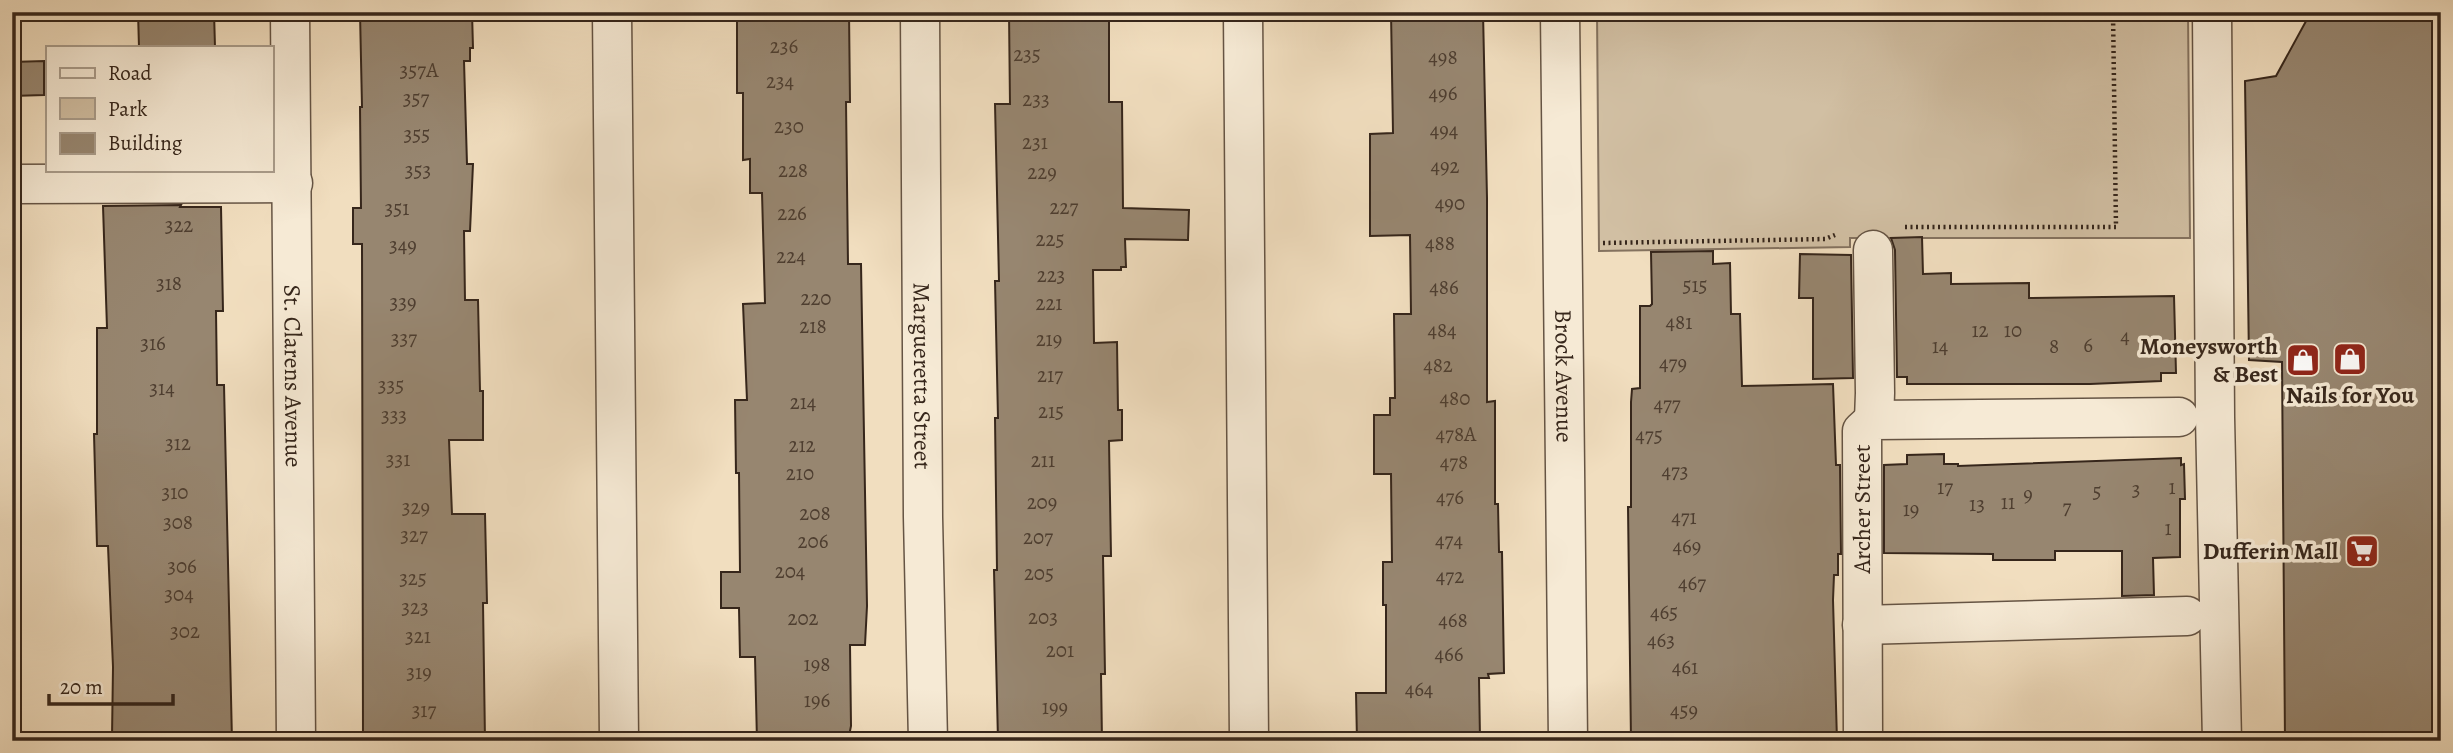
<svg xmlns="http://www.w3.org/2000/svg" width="2453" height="753" font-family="Alegreya,serif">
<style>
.green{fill:#d1bfa3;stroke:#84725f;stroke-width:2}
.building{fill:#978670;stroke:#36261b;stroke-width:2}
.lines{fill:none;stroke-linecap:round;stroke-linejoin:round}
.minor-casing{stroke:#655444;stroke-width:41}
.path{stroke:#36261b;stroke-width:4.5;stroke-dasharray:2 3.5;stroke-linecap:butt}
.minor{stroke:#f6ead5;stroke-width:38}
.labels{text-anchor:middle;stroke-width:7;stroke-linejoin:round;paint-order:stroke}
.number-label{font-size:21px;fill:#4e3e30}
.poi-label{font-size:24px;font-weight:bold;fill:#36261b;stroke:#f6ead5;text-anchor:end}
.street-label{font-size:24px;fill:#36261b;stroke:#f6ead5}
</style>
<rect width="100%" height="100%" fill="#f1debf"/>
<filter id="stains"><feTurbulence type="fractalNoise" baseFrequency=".00286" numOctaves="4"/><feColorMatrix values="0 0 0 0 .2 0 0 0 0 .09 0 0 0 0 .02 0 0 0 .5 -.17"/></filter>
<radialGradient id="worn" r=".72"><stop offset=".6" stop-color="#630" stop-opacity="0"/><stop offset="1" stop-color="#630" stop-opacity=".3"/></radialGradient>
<path class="green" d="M1597,12h591l2,226h-340v9l-251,4z"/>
<g class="building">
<path d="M138,12h76l1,35h-76z"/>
<path d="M360,12h112l1,36h-3v13h-6l3,103h6l-3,67h-6l1,69h13l2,91h3v49h-34l3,74h33l2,89h-4l2,138h-122l-1,-497h-9v-36h8l-1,-101h2z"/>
<path d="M737,12h112l1,90h-4l2,162h13l6,342 -2,39h-15l1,81 -3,15h-91l-2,-84h-15l-1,-49h-18v-36h19l-1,-99h-3l-1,-73h12l-4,-96 22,-1 -3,-110h-12v-34l-7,1v-67h-6z"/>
<path d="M1009,12h100v90h13l1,106 66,2 -1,30 -63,-1 1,28h-5v3h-28l1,73 23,-1 1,68h4v30l-13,1 2,115h-8l2,118h-4l1,67h-104l-4,-171h3l-2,-152h3l-3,-137h4l-4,-177h15z"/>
<path d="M1391,12h92l4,186v204l8,-1v103h3l1,48h3l2,121 -16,1 1,4h-10l1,61h-15v2l-108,-1 -1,-47h30v-88h-3v-43h9l-1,-88h-17v-59h16v-17h5l-1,-84h17l-1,-79 -40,1v-102l23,-1z"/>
<path d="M2311,12h130v729h-156l-3,-379 -33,-2 -4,-279 31,-5z"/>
<path d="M44,61v34l-32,1v-34z"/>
<path d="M181,205l-1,2h41l2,104h-7l1,74h7l8,356h-112v-4l-8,1 1,-71 -5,-121h-11l-3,-112h3v-106h10l-4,-122z"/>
<path d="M1922,237l1,37 28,-1v11l78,-1v15l145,-2 2,77h-15v8l-71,3h-183v-7h-10l-2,-127 -4,-12z"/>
<path d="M1713,251v13l17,-1 1,51h9l2,72 91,-2 3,81h4l1,89h-3v21h-4l-1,25 4,141h-206l-3,-234h3v-105l1,-13 8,-1v-82h10l2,-2 -1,-52z"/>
<path d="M1800,254l51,1 2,123 -40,1v-81h-14z"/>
<path d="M1944,454v10h14v2l223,-8v7l3,-1 1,35h-5v58l-27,1 1,37 -32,1v-45h-67v9h-62v-6l-109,-1v-88l23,-1v-9z"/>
</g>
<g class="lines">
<g class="minor-casing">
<g id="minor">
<path id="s1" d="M290,12l6,729"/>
<path d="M612,12l7,729"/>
<path id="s2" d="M920,12l3,505 5,224"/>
<path d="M1243,12l6,729"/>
<path id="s3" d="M1560,12l8,729"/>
<path d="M2212,12l3,405 7,324"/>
<path d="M12,184l281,-1"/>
<path d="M1873,250l2,143 -1,27"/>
<path d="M1862,625l325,-9"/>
<path d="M1863,741l-1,-310 12,-11 305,-3"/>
</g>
</g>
<g class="path">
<path d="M1905,227h211l-3,-215"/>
<path d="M1603,243l222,-4 10,-4"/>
</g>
<use href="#minor" class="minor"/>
</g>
<defs>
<g id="shop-square" transform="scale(1.75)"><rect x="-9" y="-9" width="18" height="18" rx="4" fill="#8f2418" stroke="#f6ead5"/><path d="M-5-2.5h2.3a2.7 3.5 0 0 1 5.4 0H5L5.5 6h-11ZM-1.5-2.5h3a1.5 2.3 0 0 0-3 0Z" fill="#fff"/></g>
<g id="supermarket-square" transform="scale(1.75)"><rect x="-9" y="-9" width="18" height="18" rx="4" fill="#8f2418" stroke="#f6ead5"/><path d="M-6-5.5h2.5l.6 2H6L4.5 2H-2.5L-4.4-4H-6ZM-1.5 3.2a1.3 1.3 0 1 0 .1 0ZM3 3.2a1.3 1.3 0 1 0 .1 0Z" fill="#fff"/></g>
</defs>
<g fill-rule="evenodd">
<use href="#shop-square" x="2350" y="359"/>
<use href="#shop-square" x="2303" y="360"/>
<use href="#supermarket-square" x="2362" y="551"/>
</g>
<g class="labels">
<g class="number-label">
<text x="784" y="53">236</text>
<text x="1027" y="61">235</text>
<text x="1443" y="64">498</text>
<text x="419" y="77">357A</text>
<text x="780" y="88">234</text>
<text x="1443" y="100">496</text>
<text x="416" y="105">357</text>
<text x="1036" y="106">233</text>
<text x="789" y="133">230</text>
<text x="1444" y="137">494</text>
<text x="417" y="141">355</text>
<text x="1035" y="149">231</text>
<text x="1445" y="173">492</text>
<text x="418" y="177">353</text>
<text x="793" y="177">228</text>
<text x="1042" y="179">229</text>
<text x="1450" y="210">490</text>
<text x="1064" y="214">227</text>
<text x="397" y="215">351</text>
<text x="792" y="220">226</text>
<text x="179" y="232">322</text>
<text x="1050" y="246">225</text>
<text x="1440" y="250">488</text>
<text x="403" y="252">349</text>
<text x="791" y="263">224</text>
<text x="1051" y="282">223</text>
<text x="169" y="290">318</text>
<text x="1695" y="292">515</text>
<text x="1444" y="294">486</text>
<text x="816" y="305">220</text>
<text x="403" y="309">339</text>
<text x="1049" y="310">221</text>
<text x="1679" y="329">481</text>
<text x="813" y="333">218</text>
<text x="1442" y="337">484</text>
<text x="1980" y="337">12</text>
<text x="2013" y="337">10</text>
<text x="2125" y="343">4</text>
<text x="404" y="345">337</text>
<text x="1049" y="346">219</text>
<text x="153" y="350">316</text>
<text x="2088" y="352">6</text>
<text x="1940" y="353">14</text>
<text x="2054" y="353">8</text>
<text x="1673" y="370">479</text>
<text x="1438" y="372">482</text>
<text x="1050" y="382">217</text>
<text x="391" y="392">335</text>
<text x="162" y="395">314</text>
<text x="1455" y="405">480</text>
<text x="803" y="409">214</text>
<text x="1667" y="411">477</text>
<text x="1051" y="418">215</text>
<text x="394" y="422">333</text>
<text x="1456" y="441">478A</text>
<text x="1649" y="442">475</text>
<text x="178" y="450">312</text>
<text x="802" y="452">212</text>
<text x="398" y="466">331</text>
<text x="1043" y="467">211</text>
<text x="1454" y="469">478</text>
<text x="1675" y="478">473</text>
<text x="800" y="480">210</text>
<text x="1945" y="494">17</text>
<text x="2172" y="494">1</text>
<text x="2136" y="496">3</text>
<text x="2097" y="498">5</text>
<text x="175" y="499">310</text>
<text x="2028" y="501">9</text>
<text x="1450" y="504">476</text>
<text x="1042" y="509">209</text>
<text x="2008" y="509">11</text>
<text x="1977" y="511">13</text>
<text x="416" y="514">329</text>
<text x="2067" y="514">7</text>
<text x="1911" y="516">19</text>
<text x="815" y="520">208</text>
<text x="1684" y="524">471</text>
<text x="178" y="529">308</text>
<text x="2168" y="535">1</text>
<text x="414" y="542">327</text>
<text x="1038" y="544">207</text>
<text x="1449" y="547">474</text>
<text x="813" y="548">206</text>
<text x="1687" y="553">469</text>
<text x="182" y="573">306</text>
<text x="790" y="578">204</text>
<text x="1039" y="580">205</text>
<text x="1450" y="583">472</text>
<text x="413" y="585">325</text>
<text x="1692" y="590">467</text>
<text x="179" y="601">304</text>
<text x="415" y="614">323</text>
<text x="1664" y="619">465</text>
<text x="1043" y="624">203</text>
<text x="803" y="625">202</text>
<text x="1453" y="627">468</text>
<text x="185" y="638">302</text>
<text x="418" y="643">321</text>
<text x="1661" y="647">463</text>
<text x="1060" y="657">201</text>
<text x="1449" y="661">466</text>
<text x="817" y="671">198</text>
<text x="1685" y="674">461</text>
<text x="419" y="679">319</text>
<text x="1419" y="696">464</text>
<text x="817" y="707">196</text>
<text x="1055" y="714">199</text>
<text x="424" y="717">317</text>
<text x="1684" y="717">459</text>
</g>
<g class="poi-label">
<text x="2278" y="354">Moneysworth<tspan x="2278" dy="28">&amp; Best</tspan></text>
<text x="2350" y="403" text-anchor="middle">Nails for You</text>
<text x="2338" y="559">Dufferin Mall</text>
</g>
<g class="street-label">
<text dy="8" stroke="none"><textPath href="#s1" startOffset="364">St. Clarens Avenue</textPath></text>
<text dy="8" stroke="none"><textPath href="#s3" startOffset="364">Brock Avenue</textPath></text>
<text dy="8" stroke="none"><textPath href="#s2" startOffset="364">Margueretta Street</textPath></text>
<text transform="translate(1862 509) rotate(-90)" y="8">Archer Street</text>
</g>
</g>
<rect width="2453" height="753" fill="none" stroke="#f1debf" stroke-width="42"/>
<rect x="14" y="14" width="2425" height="725" fill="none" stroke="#36261b" stroke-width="3.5"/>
<rect x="21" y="21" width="2411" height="711" fill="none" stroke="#36261b" stroke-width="2"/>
<rect x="46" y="46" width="228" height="126" fill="#f6ead5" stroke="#a99c8b" stroke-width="2"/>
<rect x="60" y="68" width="35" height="10" fill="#f6ead5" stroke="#a99c8b" stroke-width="2"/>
<text x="108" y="80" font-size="21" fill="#36261b">Road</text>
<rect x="60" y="98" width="35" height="21" fill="#d1bfa3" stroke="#a99c8b" stroke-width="2"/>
<text x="108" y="116" font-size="21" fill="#36261b">Park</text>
<rect x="60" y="133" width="35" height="21" fill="#978670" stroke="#a99c8b" stroke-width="2"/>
<text x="108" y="150" font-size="21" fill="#36261b">Building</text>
<path d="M49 694v10h124v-10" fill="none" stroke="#36261b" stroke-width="3.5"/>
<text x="60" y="694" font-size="21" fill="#36261b" stroke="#f6ead5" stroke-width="5" paint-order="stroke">20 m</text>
<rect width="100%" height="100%" filter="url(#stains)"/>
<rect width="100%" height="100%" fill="url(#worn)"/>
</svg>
